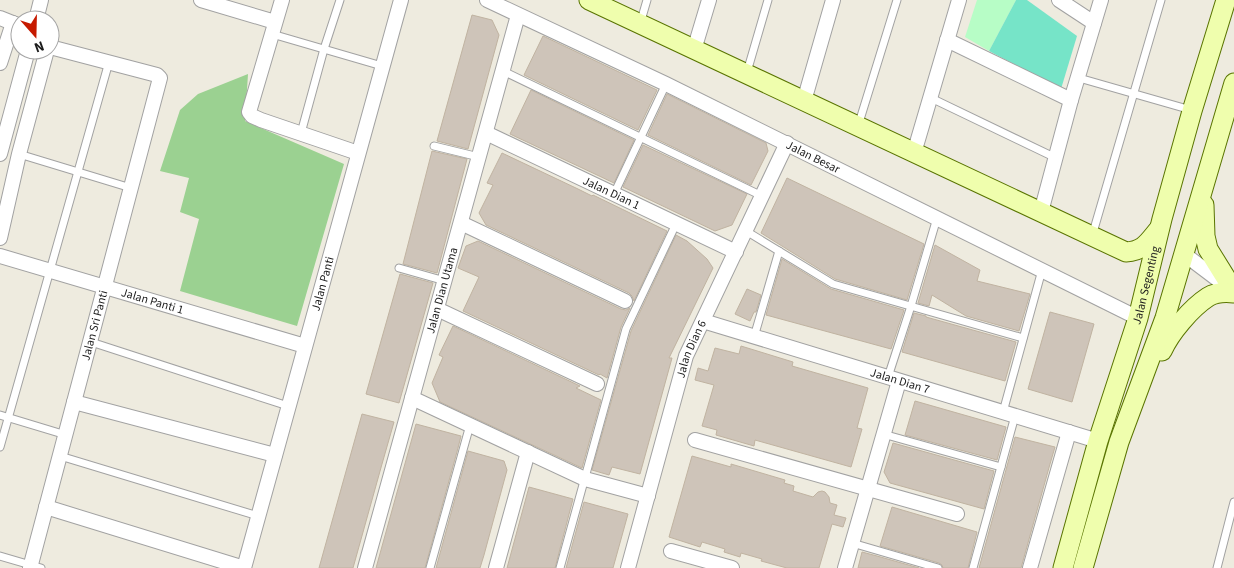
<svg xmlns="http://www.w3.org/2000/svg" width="1234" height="568" font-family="'Source Sans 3',sans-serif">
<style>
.forest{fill:#9bd191}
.park{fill:#b7fdc6}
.pitch{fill:#76e4c8}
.building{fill:#cec4b9;stroke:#c0b3a1}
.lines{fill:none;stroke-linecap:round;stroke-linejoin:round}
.lane-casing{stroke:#a2a2a2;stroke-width:9}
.street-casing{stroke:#a2a2a2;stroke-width:16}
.secondary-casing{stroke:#597400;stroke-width:21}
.lane{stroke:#fff;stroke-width:7}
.street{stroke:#fff;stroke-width:14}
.secondary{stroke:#effead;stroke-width:19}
.labels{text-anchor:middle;stroke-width:5;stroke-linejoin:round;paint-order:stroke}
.street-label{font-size:12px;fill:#1b1b1b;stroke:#fff}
</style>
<rect width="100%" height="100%" fill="#eeebdf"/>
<path class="forest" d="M248,74l-3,47 99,43 -47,162 -117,-35 19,-72 -19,-7 9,-34 -29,-7 20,-61 18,-16z"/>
<path class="park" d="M977,0h39l-27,51 -24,-14z"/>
<path class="pitch" d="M1016,0h11l50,36 -16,53 -72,-38z"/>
<g class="building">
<path d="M472,15l20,5 7,15 -31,114 -31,-8z"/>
<path d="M543,36l114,54 -19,40 -114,-55z"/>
<path d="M531,90l103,50 -20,43 -104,-49z"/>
<path d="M667,94l99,49 2,8 -17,34 -103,-50z"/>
<path d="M643,145l104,49 -15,31 -17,6 -92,-44z"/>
<path d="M432,151l35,8 -30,114 -34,-9z"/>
<path d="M502,153l76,36 14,7 1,-1 74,36 -33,70 -2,-5 -3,-3 -143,-68 -7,-12 14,-28 -6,-2z"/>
<path d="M787,178l137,66 -17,56 -72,-21 -74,-46z"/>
<path d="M676,235l11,6 20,18 6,9 -44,90h3l-32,116 -28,-7 -3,8 -17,-5 39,-139z"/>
<path d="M478,241l143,68 5,1 4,-2 -9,19 -14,51 -7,-4 -1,1 -136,-64 16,-34 -21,-9 8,-22z"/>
<path d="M935,245l45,25 -3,11 53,13 -11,37 -53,-15 -34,-21 -3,11 -11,-3z"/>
<path d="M782,259l49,30 73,21 -13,39 -125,-34z"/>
<path d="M400,274l33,9 -34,120 -33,-9z"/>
<path d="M747,289l14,6 -5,17h-2l-4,9 -15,-7z"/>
<path d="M1050,312l44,12 -22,78 -44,-13z"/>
<path d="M914,313l12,3v1l90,25 -11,39 -103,-29z"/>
<path d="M453,326l127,60 -4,2 25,12 -19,68 -142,-66 -8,-19 11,-26 -4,-2z"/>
<path d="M741,346l52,16 -1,4 76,22 -11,40 5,1 -11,38 -96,-27 -1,6 -38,-11 1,-5 -15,-4 12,-41 -19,-5 3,-12 10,3 7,-23 24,6z"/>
<path d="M915,401l91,26 -9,33 -92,-25z"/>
<path d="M362,414l32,8 -12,42 -29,104h-34z"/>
<path d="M416,424l45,12 -3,12 -33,120h-49z"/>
<path d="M1015,437l40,10 -5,17 -29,104h-42z"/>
<path d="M893,443l101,28 -10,38 -94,-26 -6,-11z"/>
<path d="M468,451l36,10 3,9 -23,85 -4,13h-44z"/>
<path d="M692,456l39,11v-3l54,16 -1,3 10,3 -1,5 20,6 5,-5 4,-1 3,1 4,5 1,6 7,2 -3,10 12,3 -3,9 -11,-3 -13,44h-32l-26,-7 1,-2 -21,-6 -1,4 -16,-5 1,-3 -23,-7 -2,5 -31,-10z"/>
<path d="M529,487l44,12 -18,69h-48z"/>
<path d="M584,502l44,12 -15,54h-47z"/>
<path d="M892,507l85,25 -9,36h-25l-1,-3 -3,-2 -59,-17z"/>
<path d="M862,552l15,4 42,12h-61z"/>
</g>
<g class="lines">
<g class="lane-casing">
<g id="lane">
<path d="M640,24l7,-24"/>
<path d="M272,34l110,32"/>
<path d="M503,71l259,125"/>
<path d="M747,72l21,-72"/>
<path d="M1079,78l112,32"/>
<path d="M931,98l125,60"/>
<path d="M858,126l39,-126"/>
<path d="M301,133l23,-84 16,-49"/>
<path d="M434,146l45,11"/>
<path d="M19,154l112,34"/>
<path d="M614,194l52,-110"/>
<path d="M746,231l87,53 190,54"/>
<path d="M1092,236l69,-236"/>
<path d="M399,268l46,13"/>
<path d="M754,337l25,-86"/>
<path d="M91,342l197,64"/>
<path d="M888,377l23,-71 26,-88"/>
<path d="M1003,412l39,-142"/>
<path d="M0,415l66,20"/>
<path d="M883,434l118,33"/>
<path d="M0,447l109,-385"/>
<path d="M60,456l198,60"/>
<path d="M852,543l86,25"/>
<path d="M0,556l41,12"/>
<path d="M430,568l40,-143"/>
<path d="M560,568l66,-239 50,-105"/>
<path d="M973,568l42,-152"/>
<path d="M1217,568l17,-66"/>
</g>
</g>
<g class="street-casing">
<g id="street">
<path d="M201,0l74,22"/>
<path d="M282,0l-33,112 3,4 9,4 97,33"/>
<path id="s1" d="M487,0l179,84 472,234"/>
<path d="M1059,0l35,23"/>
<path d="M0,18l20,8"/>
<path d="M36,20l5,-20"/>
<path d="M947,40l124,60"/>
<path d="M694,50l15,-50"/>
<path d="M0,63l13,-40"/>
<path d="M804,101l29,-101"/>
<path id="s2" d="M486,133l250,119"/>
<path d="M914,153l45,-153"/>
<path d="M0,154l28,-104"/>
<path d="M1041,212l30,-112 30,-100"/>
<path d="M461,223l164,78"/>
<path d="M0,238l19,-84 28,-104"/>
<path d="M1184,254l45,34"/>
<path id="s3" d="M0,256l305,90"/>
<path d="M437,309l160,75"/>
<path id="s4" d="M703,321l395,120"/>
<path d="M412,398l173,81 63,17"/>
<path d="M74,402l201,53"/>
<path d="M695,440l262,74"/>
<path d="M46,507l198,61"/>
<path d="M671,551l61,17"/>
<path id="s5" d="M30,568l130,-490 -3,-3 -107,-28"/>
<path id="s6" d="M244,568l157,-568"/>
<path id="s7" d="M365,568l153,-553"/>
<path d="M496,568l32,-116"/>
<path id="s8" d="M628,568l58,-212 101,-213"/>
<path d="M845,568l54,-187"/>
<path d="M1030,568l39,-136"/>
</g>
</g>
<g class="secondary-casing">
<g id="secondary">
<path d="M589,0l537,252c18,-1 22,-10 33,-23"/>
<path d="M1204,205l1,31 3,13 26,42"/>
<path d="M1162,351c8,-18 29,-43 46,-54 8,-5 17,-5 26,-4"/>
<path id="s9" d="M1063,568l35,-127 40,-123 24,-99 30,-108 34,-111"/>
<path d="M1083,568l36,-126 46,-124 69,-235"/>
</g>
</g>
<use href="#lane" class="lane"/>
<use href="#street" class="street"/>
<use href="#secondary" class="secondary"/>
</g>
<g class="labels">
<g class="street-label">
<text dy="4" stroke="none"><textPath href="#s1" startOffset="362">Jalan Besar</textPath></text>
<text dy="4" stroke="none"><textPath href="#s2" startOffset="139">Jalan Dian 1</textPath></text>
<text dy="4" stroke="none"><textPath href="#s6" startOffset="295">Jalan Panti</textPath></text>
<text dy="4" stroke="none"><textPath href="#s9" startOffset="295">Jalan Segenting</textPath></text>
<text dy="4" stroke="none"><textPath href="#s7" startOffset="288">Jalan Dian Utama</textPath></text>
<text dy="4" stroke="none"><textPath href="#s3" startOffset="159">Jalan Panti 1</textPath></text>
<text dy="4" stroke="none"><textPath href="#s5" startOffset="251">Jalan Sri Panti</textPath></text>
<text dy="4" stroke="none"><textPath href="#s8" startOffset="228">Jalan Dian 6</textPath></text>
<text dy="4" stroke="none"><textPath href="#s4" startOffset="206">Jalan Dian 7</textPath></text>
</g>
</g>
<g transform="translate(35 35) rotate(160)"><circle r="24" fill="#ffffff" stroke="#a4a4a4"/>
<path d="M0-4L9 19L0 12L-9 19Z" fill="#c61a00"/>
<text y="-8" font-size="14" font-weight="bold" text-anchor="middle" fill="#1b1b1b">N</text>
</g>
</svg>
